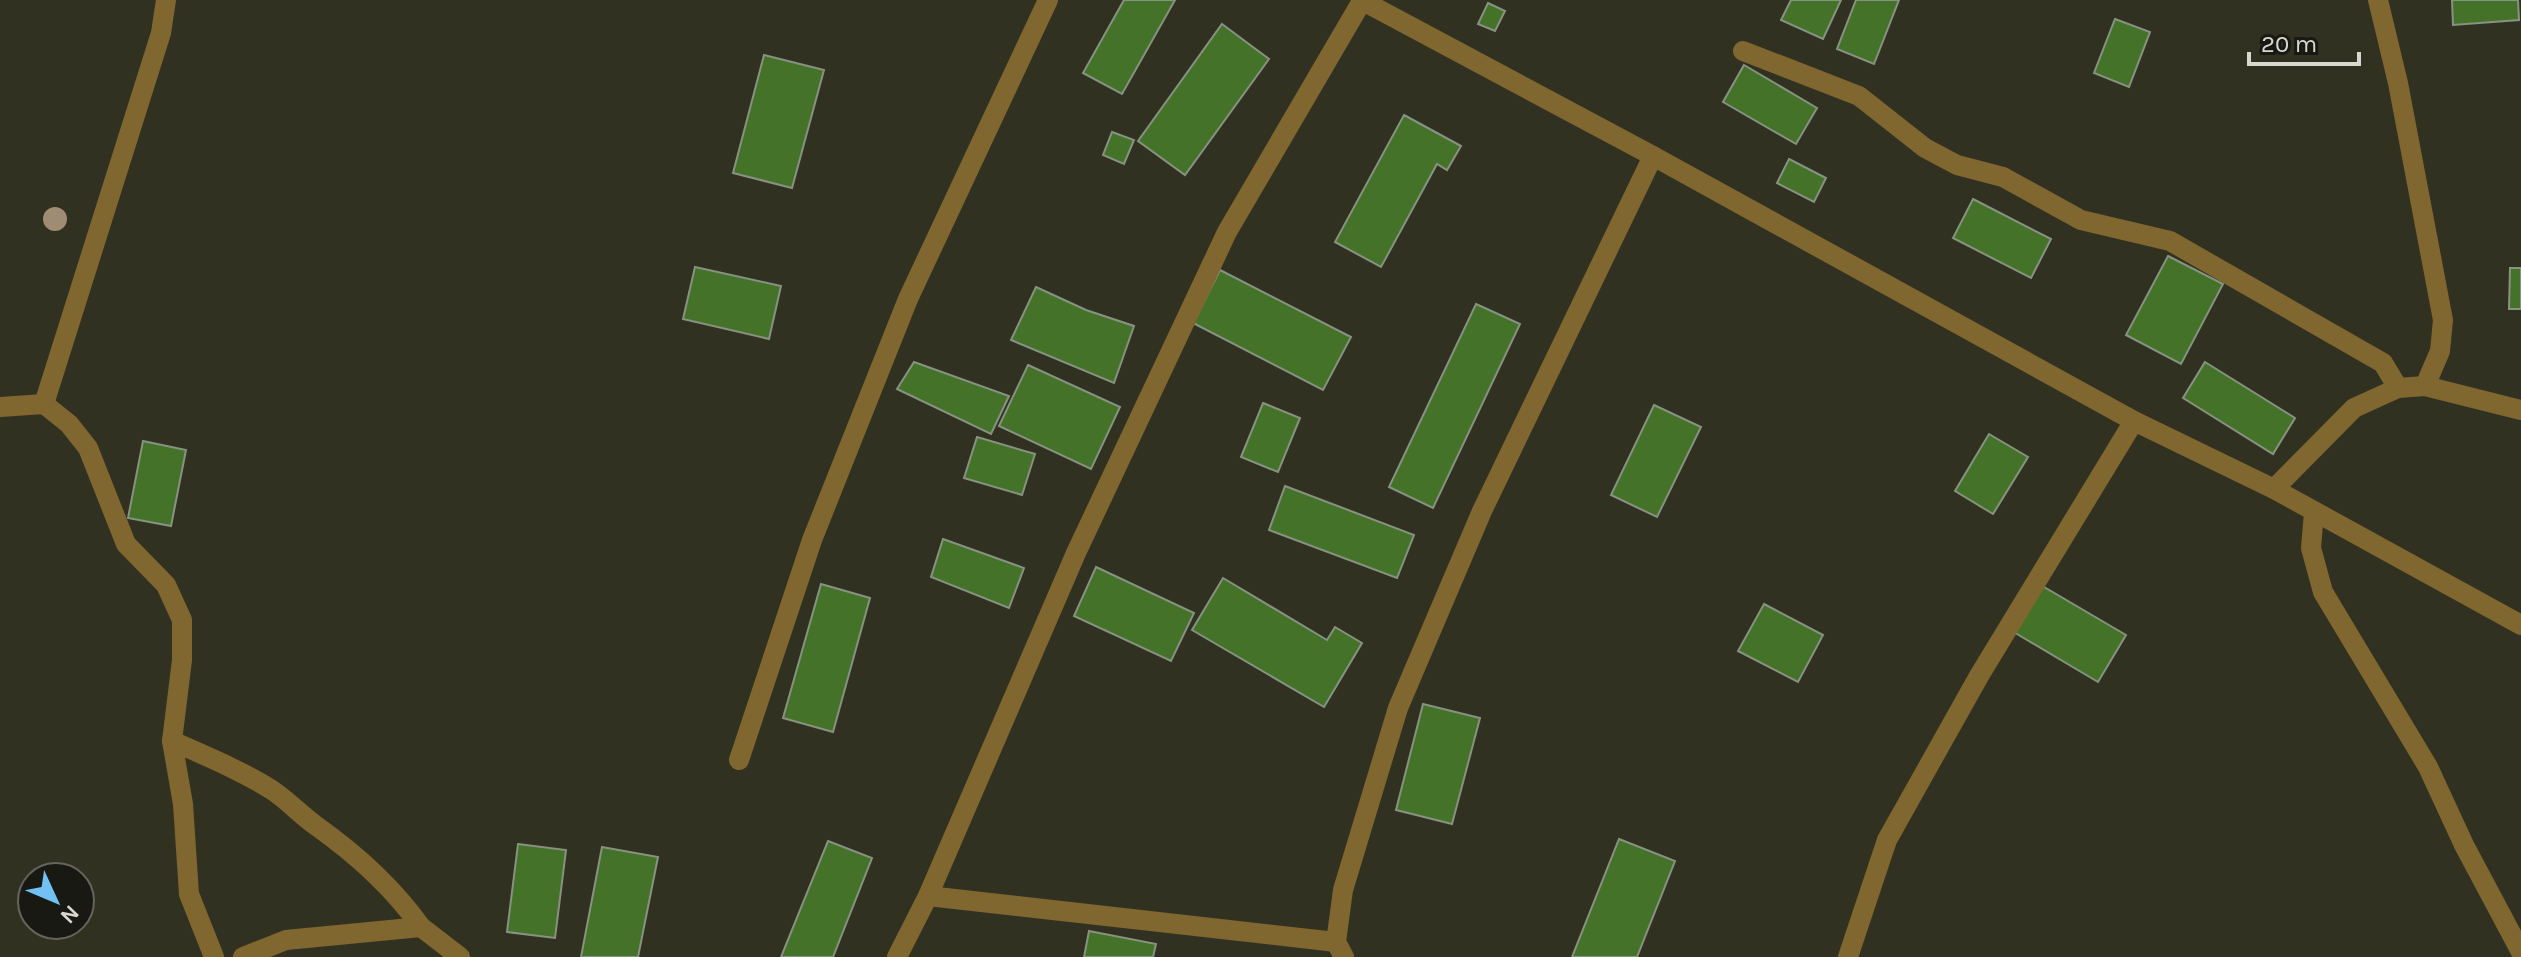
<svg xmlns="http://www.w3.org/2000/svg" width="2521" height="957" font-family="Karla,sans-serif">
<style>
.building{fill:#447229;stroke:#879282;stroke-width:2}
.lines{fill:none;stroke-linecap:round;stroke-linejoin:round}
.minor{stroke:#806730;stroke-width:20}
.tree{fill:#a08b74}
</style>
<rect width="100%" height="100%" fill="#313122"/>
<g class="building">
<path d="M1124,0h51l-53,94 -39,-21z"/>
<path d="M1791,0h50l-18,39 -42,-19z"/>
<path d="M1856,0h43l-25,64 -37,-15z"/>
<path d="M2452,0h66l1,20 -66,5z"/>
<path d="M1488,3l17,8 -10,20 -17,-7z"/>
<path d="M2115,19l35,13 -21,55 -35,-14z"/>
<path d="M1222,24l47,35 -84,116 -47,-34z"/>
<path d="M764,55l60,15 -32,118 -59,-15z"/>
<path d="M1744,65l73,43 -21,36 -73,-42z"/>
<path d="M1404,115l57,31 -14,24 -10,-6 -56,103 -46,-25z"/>
<path d="M1112,132l22,8 -10,24 -21,-9z"/>
<path d="M1789,159l37,19 -12,24 -37,-19z"/>
<path d="M1973,199l78,40 -20,39 -78,-40z"/>
<path d="M2168,256l55,28 -42,80 -55,-29z"/>
<path d="M695,267l86,19 -12,53 -86,-20z"/>
<path d="M2510,268h11v41h-12z"/>
<path d="M1220,270l131,67 -28,53 -130,-67z"/>
<path d="M1036,287l50,23 48,16 -20,57 -103,-43z"/>
<path d="M1476,304l44,20 -87,184 -44,-21z"/>
<path d="M914,362l95,34 -18,38 -94,-45z"/>
<path d="M2205,362l90,56 -22,36 -90,-56z"/>
<path d="M1028,365l92,42 -29,62 -92,-43z"/>
<path d="M1263,403l37,15 -22,54 -37,-15z"/>
<path d="M1654,405l47,22 -44,90 -46,-22z"/>
<path d="M1989,434l39,23 -35,57 -38,-23z"/>
<path d="M977,437l58,17 -13,41 -58,-17z"/>
<path d="M143,441l43,9 -15,76 -43,-8z"/>
<path d="M1285,486l129,49 -17,43 -128,-48z"/>
<path d="M943,539l81,29 -15,40 -78,-31z"/>
<path d="M1096,567l98,46 -23,48 -97,-45z"/>
<path d="M1223,578l104,62 8,-13 27,16 -38,64 -132,-77z"/>
<path d="M821,584l49,14 -37,134 -50,-14z"/>
<path d="M2039,584l87,51 -28,47 -86,-51z"/>
<path d="M1764,604l59,31 -25,47 -60,-31z"/>
<path d="M1423,704l57,14 -28,106 -56,-14z"/>
<path d="M1619,839l56,22 -38,96h-65z"/>
<path d="M828,841l44,17 -39,99h-52z"/>
<path d="M518,844l48,6 -11,88 -48,-6z"/>
<path d="M602,847l56,10 -20,100h-57z"/>
<path d="M1089,931l67,13 -3,13h-69z"/>
</g>
<g class="lines">
<g class="minor">
<path d="M1361,0l292,156 481,265 140,68 247,136"/>
<path d="M2378,0l20,83 45,237 -3,31 -15,35"/>
<path d="M1743,51l116,45 66,52 32,17 46,12 78,43 89,21 213,122 15,25"/>
<path d="M44,404l117,-371 5,-33"/>
<path d="M0,407l44,-3 25,20 19,24 38,96 40,41 16,35v40l-10,81 11,63 6,90 25,63"/>
<path d="M2274,489l80,-81 44,-20 27,-2 96,24"/>
<path d="M2314,512l-3,36 12,44 105,175 36,78 57,107"/>
<path d="M172,741c34,15 68,29 100,49 15,10 28,24 43,35 41,29 77,61 106,102"/>
<path d="M739,760l73,-220 96,-241 140,-299"/>
<path d="M928,896l408,46"/>
<path d="M243,957l43,-17 135,-13 39,30"/>
<path d="M897,957l31,-61 148,-343 151,-321 135,-231"/>
<path d="M1344,957l-8,-15 7,-52 55,-182 84,-197 171,-355"/>
<path d="M1848,957l39,-117 92,-164 155,-255"/>
</g>
</g>
<circle class="tree" cx="55" cy="219" r="12"/>
<g transform="translate(56 901) rotate(134)"><circle r="38" fill="#181912" stroke="#65655d" stroke-width="2"/>
<path d="M0-6L14 30L0 20L-14 30Z" fill="#72c1f5"/>
<text y="-12" font-size="22" font-weight="bold" text-anchor="middle" fill="#d8d8ce">N</text>
</g>
<path d="M2249 52v12h110v-12" fill="none" stroke="#d8d8ce" stroke-width="4"/>
<text x="2261" y="52" font-size="24" fill="#d8d8ce" stroke="#181912" stroke-width="6" paint-order="stroke">20 m</text>
</svg>
